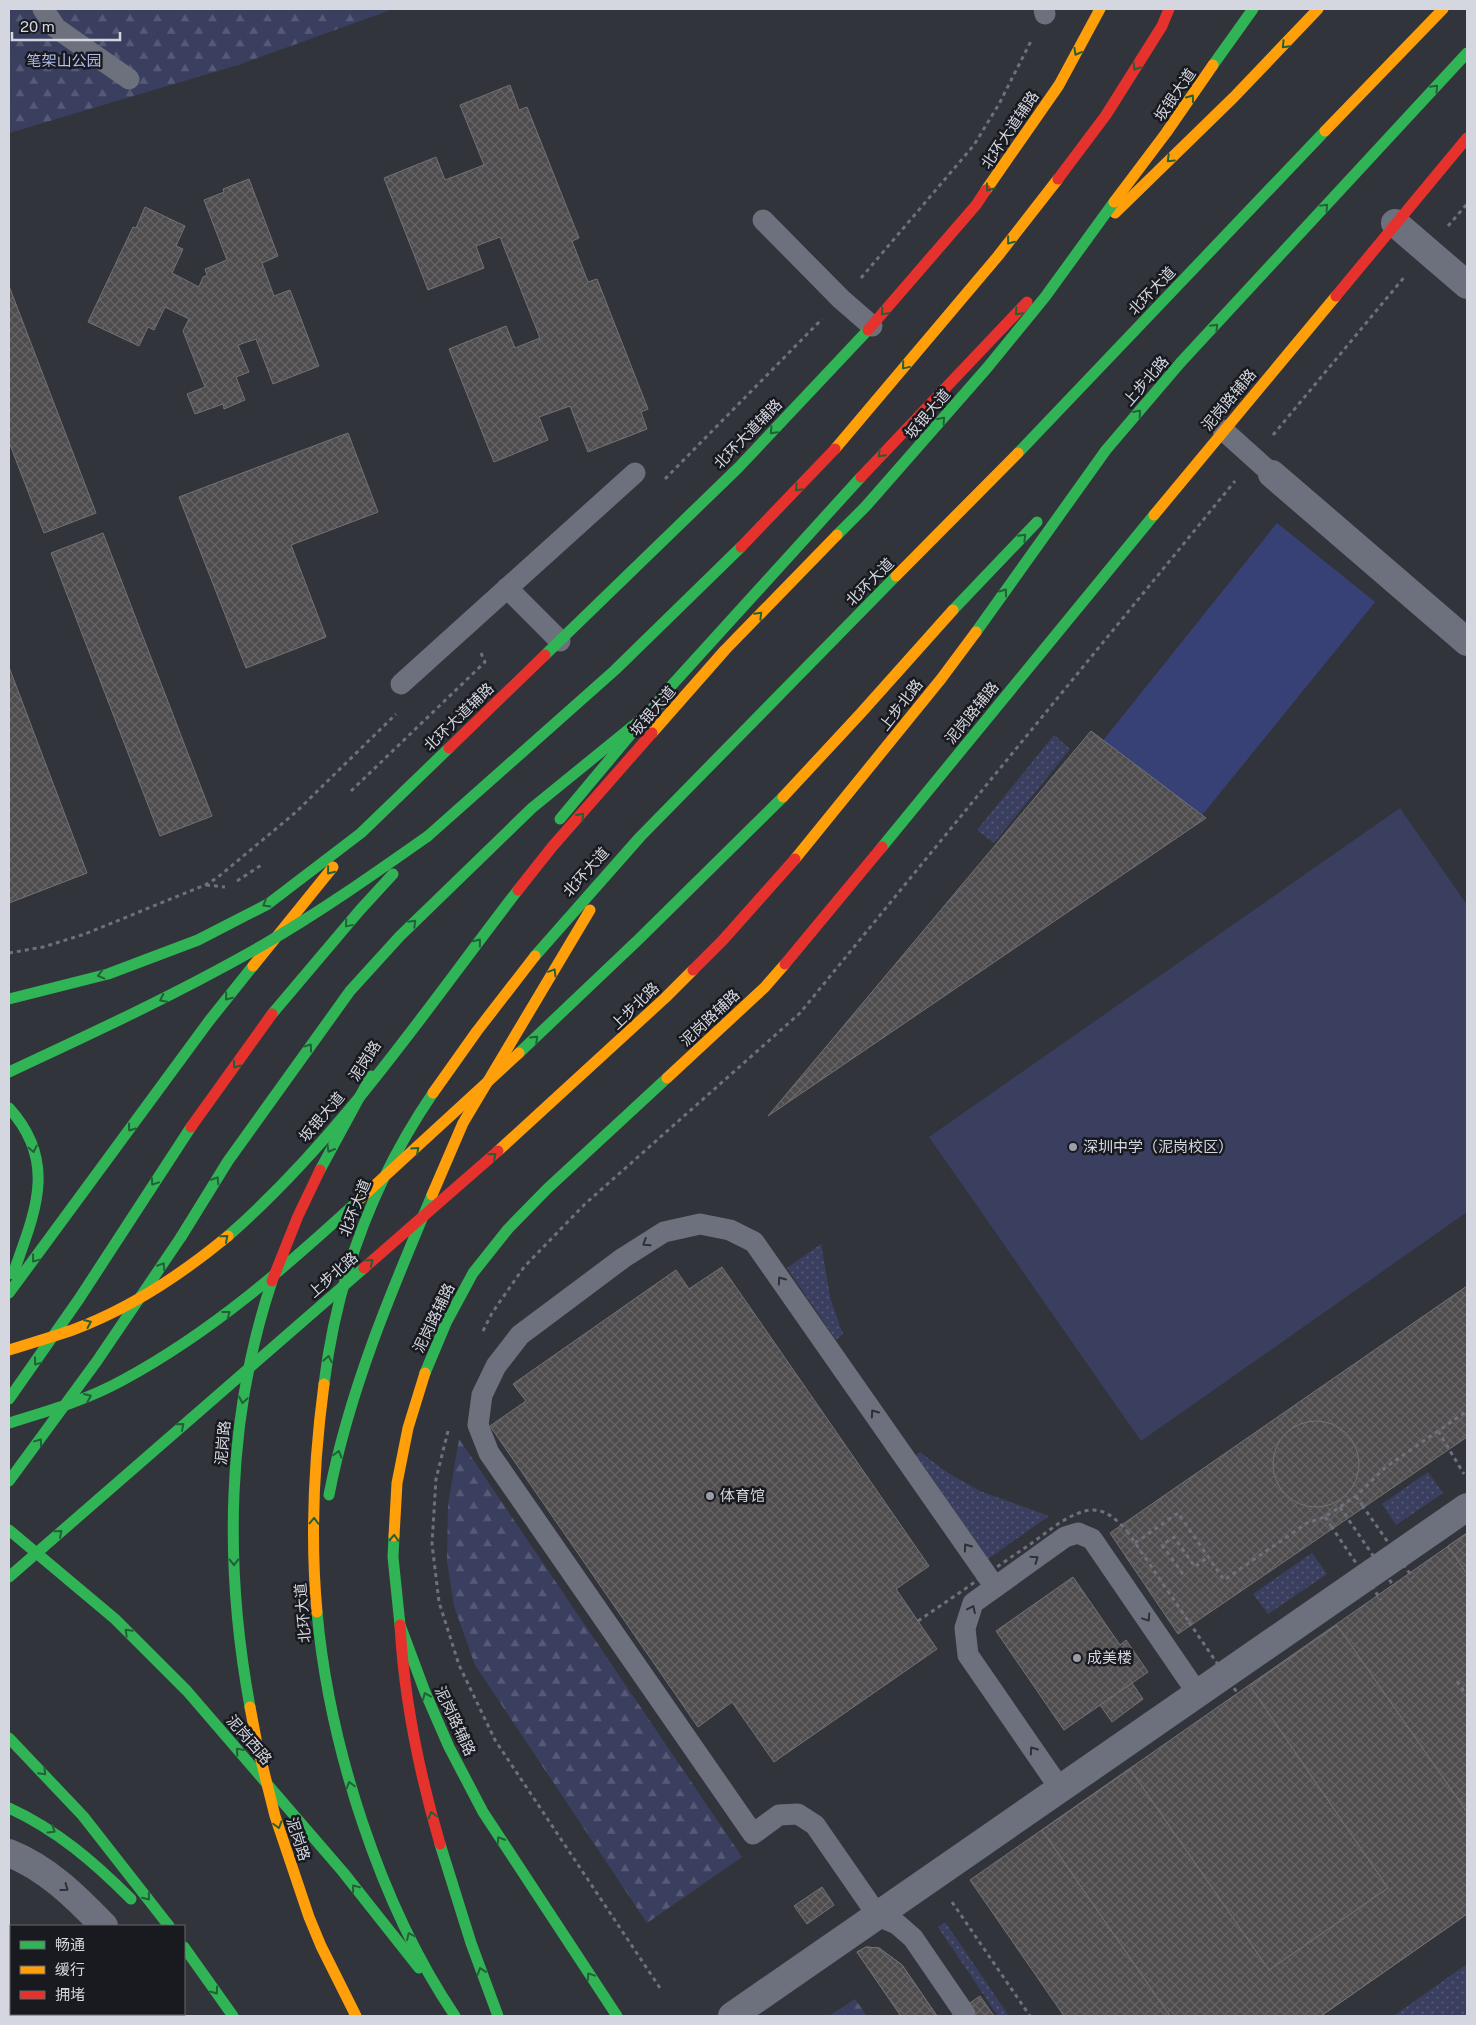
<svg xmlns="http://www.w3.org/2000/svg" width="1476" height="2025" font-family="'Public Sans','Noto Sans SC',sans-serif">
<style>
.grass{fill:url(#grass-dots)}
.forest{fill:url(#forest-firs)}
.pitch{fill:#3a3f5f}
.water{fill:#384176}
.building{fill:url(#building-cross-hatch);stroke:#747173}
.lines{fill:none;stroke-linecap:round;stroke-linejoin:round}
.path{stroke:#6e707b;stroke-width:3;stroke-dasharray:4 4;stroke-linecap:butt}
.lane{stroke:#6d707d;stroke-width:21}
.street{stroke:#6d707d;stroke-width:28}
.fast{stroke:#30b455;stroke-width:11}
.slow{stroke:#ff9f0a;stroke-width:11}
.jam{stroke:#e5322d;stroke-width:11}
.path-bridge{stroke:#6e707b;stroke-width:3;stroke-dasharray:4 4;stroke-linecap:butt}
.fast-bridge{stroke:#30b455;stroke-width:11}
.slow-bridge{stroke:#ff9f0a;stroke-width:11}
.jam-bridge{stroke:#e5322d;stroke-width:11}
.oneway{stroke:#235f38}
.oneway2{stroke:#2d3037}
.poi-dot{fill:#9c9ea7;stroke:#181a20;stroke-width:2}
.labels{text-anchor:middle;stroke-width:5;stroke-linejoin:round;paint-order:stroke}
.park-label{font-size:15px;fill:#b1bdf2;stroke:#181a20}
.street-label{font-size:15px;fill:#d5d7e0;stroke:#181a20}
.poi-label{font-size:15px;fill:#d5d7e0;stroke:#181a20;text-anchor:start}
</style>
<defs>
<pattern id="grass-dots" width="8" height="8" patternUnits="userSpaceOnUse" patternTransform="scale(1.25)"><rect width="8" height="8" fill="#3a3f5f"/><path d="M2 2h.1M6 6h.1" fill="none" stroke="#565a76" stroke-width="1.8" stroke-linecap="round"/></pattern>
<pattern id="forest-firs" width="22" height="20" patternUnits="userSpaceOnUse" patternTransform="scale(1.25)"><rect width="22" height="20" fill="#3a3f5f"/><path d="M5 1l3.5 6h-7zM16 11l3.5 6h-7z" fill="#565a76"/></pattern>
<pattern id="building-cross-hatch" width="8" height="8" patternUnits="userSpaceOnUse" patternTransform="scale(1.25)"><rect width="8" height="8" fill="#4f4c4e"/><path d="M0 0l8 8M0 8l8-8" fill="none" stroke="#676567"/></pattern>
</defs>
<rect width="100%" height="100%" fill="#32343c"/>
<g class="grass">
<path d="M1054,735l16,14 -76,94 -17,-13z"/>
<path d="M821,1244l10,57 12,33 -7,6 -49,-72z"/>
<path d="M920,1452l28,21 32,18 69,25 -61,43 -72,-104z"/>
<path d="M1428,1472l15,21 -47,32 -14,-21z"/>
<path d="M1312,1553l15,21 -59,40 -15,-20z"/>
<path d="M945,1922l64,94h-11l-60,-89z"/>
<path d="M1467,1964v52h-71l-1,-1z"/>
</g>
<g class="forest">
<path d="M9,9h384l-155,56 -229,68z"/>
<path d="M459,1439l283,418 -95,66 -172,-258 -21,-59 -7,-45 1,-56z"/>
<path d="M855,1999l12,17h-38z"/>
</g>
<path class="pitch" d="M1400,808l67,97v307l-326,229 -212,-304z"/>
<path class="water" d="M1277,523l98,79 -181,223 -97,-77z"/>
<g class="building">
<path d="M510,85l9,25 8,-3 52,131 -7,3 16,41 9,-3 51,130 -7,3 6,17 -59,23 -18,-46 -31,11 9,23 -54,22 -45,-113 57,-23 9,22 25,-10 -40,-101 -24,9 8,22 -56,22 -44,-112 52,-21 9,23 39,-15 -24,-60z"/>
<path d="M249,179l29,77 -16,7 12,33 16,-6 29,76 -46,18 -17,-45 -18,6 11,27 -13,5 9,23 -21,9 -1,-5 -28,10 -8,-20 18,-7 -22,-56 6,-12 -24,-12 -11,23 -6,-3 -9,19 -51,-24 45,-95 3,1 9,-21 40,19 -9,20 7,3 -11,24 27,14 4,-10 4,-2 -2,-6 22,-9 -23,-60 20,-8 -1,-3z"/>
<path d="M9,286l87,227 -52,20 -35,-91z"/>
<path d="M348,433l30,79 -87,33 35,92 -80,31 -67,-171z"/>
<path d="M103,533l109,283 -52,20 -109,-283z"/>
<path d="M9,667l78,206 -78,30z"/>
<path d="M1091,731l115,87 -438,298z"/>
<path d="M722,1267l207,299 -33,23 41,60 -163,113 -42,-60 -34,25 -208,-301 36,-25 -13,-17 163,-114 13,19z"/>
<path d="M1467,1286v151l-289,197 -68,-101z"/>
<circle cx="1316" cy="1464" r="43"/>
<path d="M1467,1533v381l-146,102h-257l-94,-136z"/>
<path d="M1467,1533v41l-19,-28z"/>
<path d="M1073,1577l47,68 6,-5 22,32 -84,58 -68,-99z"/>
<path d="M1337,1625l130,187v102l-146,102h-151l-128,-186 88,-61 139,201 119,-82 -138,-202z"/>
<path d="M1132,1683l11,16 -31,23 -12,-17z"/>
<path d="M822,1887l12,18 -27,19 -13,-18z"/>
<path d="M866,1947l13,1 23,17 35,51h-36l-44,-64z"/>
<path d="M866,1947l13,1 23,17 35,51h-36l-44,-64z"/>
<path d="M980,1996l14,20h-43z"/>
</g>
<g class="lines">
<g class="path">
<path d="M1448,226l19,-22"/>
<path d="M861,278l113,-133 25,-41 32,-63"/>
<path d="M1273,435l133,-160"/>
<path d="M665,479l157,-160"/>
<path d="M351,791l134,-129 -4,-9"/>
<path d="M237,881l26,-17"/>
<path d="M206,885l19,2"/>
<path d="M9,953l34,-6 42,-13 120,-49 12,-7 79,-66 100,-98"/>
<path d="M483,1331l9,-18 32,-46 61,-63 215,-191 435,-532"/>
<path d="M448,1431l-12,48 -4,65 7,58 20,63 36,75 167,251"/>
<path d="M1438,1431l26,43"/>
<path d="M1356,1496l6,9"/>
<path d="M1325,1517l6,9"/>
<path d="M1127,1531l62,91"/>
<path d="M1135,1543l43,-30 46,67 83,-57 18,-6 31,-21 30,-29 81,-56"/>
<path d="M1183,1574l-21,-29 12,-8 21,30 13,-10"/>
<path d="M1457,1681l10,15"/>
<path d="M952,1902l78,114"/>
<path d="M127,2014l1,2"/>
</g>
<g class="lane">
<path d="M43,9l13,19 73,51"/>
<path d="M1044,9l1,5"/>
<path d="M763,220l78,79 31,27"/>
<path d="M1223,430l49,44"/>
<path d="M507,588l53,53"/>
<path d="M401,684l234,-211"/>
<path d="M1061,1790l-93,-135 -3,-27 8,-25 92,-66 13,-4 14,6 106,155"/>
<path d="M965,2014l-52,-76 -16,-14 -19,-8 -63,-91 -17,-11 -19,1 -26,19 -264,-381 -11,-28 4,-30 14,-29 24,-31 103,-77 41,-26 36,-8 30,6 24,12 241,345"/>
</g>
<g class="street">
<path d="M1395,223l72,62"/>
<path d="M1272,474l195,168"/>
<path d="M9,1853c38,15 67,44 95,73"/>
<path d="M167,2014l2,2"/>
<path d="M732,2016l735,-509"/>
</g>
<g class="fast">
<path d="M1181,362l286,-309"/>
<path d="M1018,453l307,-322"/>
<path d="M953,610l84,-88"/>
<path d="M976,632l130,-182 75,-88"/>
<path d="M545,655l193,-187 130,-138"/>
<path d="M560,819l112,-134 189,-208"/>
<path d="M428,836l187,-166 126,-123"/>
<path d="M882,847l272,-332"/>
<path d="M535,956l105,-119 256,-261"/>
<path d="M9,999l99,-25 90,-34 70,-36 93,-71 88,-85"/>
<path d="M9,1108c50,55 25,106 4,166"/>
<path d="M9,1293l200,-272 44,-55"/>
<path d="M425,1373l21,-50 27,-50 35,-44 39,-40 120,-111"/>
<path d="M324,1384c13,-105 49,-203 109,-291"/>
<path d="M9,1399l70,-100 112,-172"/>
<path d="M9,1481l88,-120 84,-124"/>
<path d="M329,1495c20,-104 62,-203 103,-300"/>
<path d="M9,1530l106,89 72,72 156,181 76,96"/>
<path d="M394,1536l-1,21 7,68 25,67 24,55 34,65 134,204"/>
<path d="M317,1612c12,133 63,293 138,404"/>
<path d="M9,1738l74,78 86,110"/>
<path d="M9,1808c48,22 85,54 122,91"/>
<path d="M440,1844l31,99 27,73"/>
<path d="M184,1947l49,69"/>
</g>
<g class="slow">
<path d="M1325,131l118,-122"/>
<path d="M986,190l73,-105 41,-76"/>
<path d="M1115,213l119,-116 84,-88"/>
<path d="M835,449l163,-193 60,-77"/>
<path d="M1154,515l182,-219"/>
<path d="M896,576l122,-123"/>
<path d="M253,966l80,-99"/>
<path d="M667,1078l98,-91 20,-23"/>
<path d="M433,1093l44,-62 58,-75"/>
<path d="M432,1195l31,-72 127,-213"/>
<path d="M394,1536l3,-53 11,-55 17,-55"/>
<path d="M317,1612c-7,-76 -3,-153 7,-228"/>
</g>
<g class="jam">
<path d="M1058,179l48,-64 56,-89 7,-17"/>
<path d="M1336,296l131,-158"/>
<path d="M868,330l108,-125 10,-15"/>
<path d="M861,477l166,-175"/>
<path d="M741,547l94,-98"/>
<path d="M449,748l96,-93"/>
<path d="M785,964l97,-117"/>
<path d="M400,1625c4,75 19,147 40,219"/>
</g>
<g class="path-bridge">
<path d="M1362,1505l51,73"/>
<path d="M1340,1507l53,78"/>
<path d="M1331,1526l50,74"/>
<path d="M918,1621c37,-25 74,-51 111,-76 16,-11 36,-29 56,-34 18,-5 31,8 42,20"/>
<path d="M1189,1622l49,72"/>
</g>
<g class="fast-bridge">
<path d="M1213,65l40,-56"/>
<path d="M837,535l29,-29 121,-138 58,-71 69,-95"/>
<path d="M272,1014l88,-104 33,-36"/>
<path d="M519,1053l120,-114 144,-142"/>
<path d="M9,1072c86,-40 172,-80 254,-127 57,-33 111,-71 165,-109"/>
<path d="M320,1170l51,-94"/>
<path d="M228,1236c114,-100 198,-227 290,-346"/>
<path d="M181,1237l47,-76 122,-170 50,-55 132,-128 134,-109"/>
<path d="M9,1423c39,-12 78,-23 114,-43 89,-48 164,-114 238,-182"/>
<path d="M9,1577l355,-309"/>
<path d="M250,1707c-26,-141 -24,-288 22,-426"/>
</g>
<g class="slow-bridge">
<path d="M1114,202l52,-69 47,-68"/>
<path d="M652,733l73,-83 112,-115"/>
<path d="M783,797l78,-84 92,-103"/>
<path d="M795,859l146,-180 35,-47"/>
<path d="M498,1151l167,-153 28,-28"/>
<path d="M361,1198l158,-145"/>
<path d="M9,1350c22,-7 44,-13 66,-21 56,-21 107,-55 153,-93"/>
<path d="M250,1707l7,37 18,72 34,101 12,29 35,70"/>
</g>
<g class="jam-bridge">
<path d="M518,890l34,-43 100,-114"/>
<path d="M693,970l30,-30 72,-81"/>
<path d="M191,1127l81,-113"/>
<path d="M364,1268l134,-117"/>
<path d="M272,1281l26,-65 22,-46"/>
</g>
</g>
<defs><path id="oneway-chevron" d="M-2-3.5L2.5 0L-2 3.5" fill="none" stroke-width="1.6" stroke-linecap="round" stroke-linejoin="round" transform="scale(1.25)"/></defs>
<g class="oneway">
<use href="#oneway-chevron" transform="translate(1285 45) rotate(134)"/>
<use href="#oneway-chevron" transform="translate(1077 52) rotate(119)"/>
<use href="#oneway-chevron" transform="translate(1136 67) rotate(122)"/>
<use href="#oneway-chevron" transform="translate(1435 88) rotate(-47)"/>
<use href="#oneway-chevron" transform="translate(1191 98) rotate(-55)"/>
<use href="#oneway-chevron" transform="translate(1170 159) rotate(136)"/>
<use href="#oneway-chevron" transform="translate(989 188) rotate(126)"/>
<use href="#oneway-chevron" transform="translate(1325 207) rotate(-47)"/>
<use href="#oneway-chevron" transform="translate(1010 241) rotate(128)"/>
<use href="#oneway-chevron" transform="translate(884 312) rotate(131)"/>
<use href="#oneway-chevron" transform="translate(1018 312) rotate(134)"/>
<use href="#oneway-chevron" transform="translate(1215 327) rotate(-47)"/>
<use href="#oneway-chevron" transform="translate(905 366) rotate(130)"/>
<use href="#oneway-chevron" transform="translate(1138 413) rotate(-49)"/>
<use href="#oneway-chevron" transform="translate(942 420) rotate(-49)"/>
<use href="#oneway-chevron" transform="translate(773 431) rotate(133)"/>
<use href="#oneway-chevron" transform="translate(881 454) rotate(134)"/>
<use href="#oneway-chevron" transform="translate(798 488) rotate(134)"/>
<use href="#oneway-chevron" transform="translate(1023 537) rotate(-46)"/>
<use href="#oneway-chevron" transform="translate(1004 592) rotate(-54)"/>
<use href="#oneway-chevron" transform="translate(759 615) rotate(-45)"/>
<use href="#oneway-chevron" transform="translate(581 816) rotate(-48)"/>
<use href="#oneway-chevron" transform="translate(330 871) rotate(129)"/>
<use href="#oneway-chevron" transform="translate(266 904) rotate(149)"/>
<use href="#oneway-chevron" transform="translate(413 923) rotate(-45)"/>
<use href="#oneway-chevron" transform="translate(348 924) rotate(130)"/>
<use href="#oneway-chevron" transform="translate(478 942) rotate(-52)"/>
<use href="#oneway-chevron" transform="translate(553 972) rotate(-59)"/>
<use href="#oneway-chevron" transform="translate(101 975) rotate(165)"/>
<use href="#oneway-chevron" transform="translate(228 997) rotate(129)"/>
<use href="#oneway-chevron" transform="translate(163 999) rotate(153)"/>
<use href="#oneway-chevron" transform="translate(535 1039) rotate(-44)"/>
<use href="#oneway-chevron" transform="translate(309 1047) rotate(-54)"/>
<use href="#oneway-chevron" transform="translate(236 1065) rotate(126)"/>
<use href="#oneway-chevron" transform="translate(131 1128) rotate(126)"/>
<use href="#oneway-chevron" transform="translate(33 1149) rotate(78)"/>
<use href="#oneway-chevron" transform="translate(330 1149) rotate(120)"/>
<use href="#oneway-chevron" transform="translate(416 1150) rotate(-42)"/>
<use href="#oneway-chevron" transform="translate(493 1156) rotate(-41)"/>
<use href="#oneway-chevron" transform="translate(216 1180) rotate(-58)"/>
<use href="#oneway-chevron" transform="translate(154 1182) rotate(124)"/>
<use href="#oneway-chevron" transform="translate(225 1238) rotate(-41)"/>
<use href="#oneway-chevron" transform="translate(35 1259) rotate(127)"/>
<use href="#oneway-chevron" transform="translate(370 1262) rotate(-41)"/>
<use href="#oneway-chevron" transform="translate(162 1266) rotate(-57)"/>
<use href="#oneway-chevron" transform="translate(227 1314) rotate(-37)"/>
<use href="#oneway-chevron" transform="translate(88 1323) rotate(-24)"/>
<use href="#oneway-chevron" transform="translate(328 1359) rotate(-80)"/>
<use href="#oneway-chevron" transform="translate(37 1362) rotate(127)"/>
<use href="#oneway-chevron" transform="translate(88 1397) rotate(-23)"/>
<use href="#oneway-chevron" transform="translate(243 1400) rotate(100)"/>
<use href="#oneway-chevron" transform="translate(181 1426) rotate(-41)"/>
<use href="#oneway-chevron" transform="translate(39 1442) rotate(-53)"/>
<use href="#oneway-chevron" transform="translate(338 1454) rotate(-74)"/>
<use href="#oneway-chevron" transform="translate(314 1521) rotate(-89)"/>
<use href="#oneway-chevron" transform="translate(59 1533) rotate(-41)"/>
<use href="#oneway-chevron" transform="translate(394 1538) rotate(-87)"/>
<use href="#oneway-chevron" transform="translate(234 1562) rotate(89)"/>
<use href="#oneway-chevron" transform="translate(128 1632) rotate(-135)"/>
<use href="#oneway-chevron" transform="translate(426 1696) rotate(-113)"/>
<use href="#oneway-chevron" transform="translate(239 1751) rotate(-131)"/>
<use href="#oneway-chevron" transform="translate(43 1772) rotate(46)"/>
<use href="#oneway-chevron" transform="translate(350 1785) rotate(-106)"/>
<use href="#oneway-chevron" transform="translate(432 1815) rotate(-106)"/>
<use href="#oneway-chevron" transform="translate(278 1825) rotate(74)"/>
<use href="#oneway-chevron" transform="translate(52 1830) rotate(32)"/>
<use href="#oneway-chevron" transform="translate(500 1840) rotate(-122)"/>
<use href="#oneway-chevron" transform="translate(355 1888) rotate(-128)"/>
<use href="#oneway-chevron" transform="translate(147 1897) rotate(52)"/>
<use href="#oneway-chevron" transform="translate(410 1936) rotate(-115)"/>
<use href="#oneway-chevron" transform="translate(481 1971) rotate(-109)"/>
<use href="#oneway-chevron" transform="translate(590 1976) rotate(-124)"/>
<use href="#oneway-chevron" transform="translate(215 1991) rotate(54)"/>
</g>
<g class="oneway2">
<use href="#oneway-chevron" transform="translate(646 1243) rotate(147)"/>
<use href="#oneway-chevron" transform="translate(781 1280) rotate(-125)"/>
<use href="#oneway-chevron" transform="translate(874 1413) rotate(-125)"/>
<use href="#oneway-chevron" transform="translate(967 1547) rotate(-125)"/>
<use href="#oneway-chevron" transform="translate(1035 1559) rotate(-35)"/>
<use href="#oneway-chevron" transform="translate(972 1609) rotate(-65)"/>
<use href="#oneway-chevron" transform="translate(1147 1618) rotate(56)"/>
<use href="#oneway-chevron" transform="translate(1033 1750) rotate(-125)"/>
<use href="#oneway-chevron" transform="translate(65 1888) rotate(36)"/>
</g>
<g class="poi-dot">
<circle cx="1073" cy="1147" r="5"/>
<circle cx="710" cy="1496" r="5"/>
<circle cx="1077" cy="1658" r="5"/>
</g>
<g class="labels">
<g class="park-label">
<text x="64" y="66">笔架山公园</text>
</g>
<g class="street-label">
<text transform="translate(1175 95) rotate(-55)" y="5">坂银大道</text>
<text transform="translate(1010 130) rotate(-56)" y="5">北环大道辅路</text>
<text transform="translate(1152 291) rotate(-46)" y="5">北环大道</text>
<text transform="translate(1146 381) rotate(-49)" y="5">上步北路</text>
<text transform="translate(1229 400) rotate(-50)" y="5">泥岗路辅路</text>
<text transform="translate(928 414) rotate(-49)" y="5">坂银大道</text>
<text transform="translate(748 434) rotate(-46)" y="5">北环大道辅路</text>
<text transform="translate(870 582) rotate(-45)" y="5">北环大道</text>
<text transform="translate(901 705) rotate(-52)" y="5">上步北路</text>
<text transform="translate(653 711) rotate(-49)" y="5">坂银大道</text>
<text transform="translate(972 713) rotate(-51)" y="5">泥岗路辅路</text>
<text transform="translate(459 717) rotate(-44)" y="5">北环大道辅路</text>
<text transform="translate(586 872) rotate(-48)" y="5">北环大道</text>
<text transform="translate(635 1006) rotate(-44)" y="5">上步北路</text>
<text transform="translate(710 1018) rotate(-43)" y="5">泥岗路辅路</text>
<text transform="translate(365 1061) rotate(-57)" y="5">泥岗路</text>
<text transform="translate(322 1117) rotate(-49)" y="5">坂银大道</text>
<text transform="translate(355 1208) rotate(-68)" y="5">北环大道</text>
<text transform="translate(333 1275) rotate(-41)" y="5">上步北路</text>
<text transform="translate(434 1318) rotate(-64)" y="5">泥岗路辅路</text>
<text transform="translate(223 1443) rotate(-85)" y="5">泥岗路</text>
<text transform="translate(303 1613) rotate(-95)" y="5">北环大道</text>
<text transform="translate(455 1721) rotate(65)" y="5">泥岗路辅路</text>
<text transform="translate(249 1740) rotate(49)" y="5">泥岗西路</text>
<text transform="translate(298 1839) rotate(72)" y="5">泥岗路</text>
</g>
<g class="poi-label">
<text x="1083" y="1152">深圳中学（泥岗校区）</text>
<text x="720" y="1501">体育馆</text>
<text x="1087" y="1663">成美楼</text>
</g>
</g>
<rect width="1476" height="2025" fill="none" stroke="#d5d7e0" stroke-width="20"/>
<rect x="10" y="1925" width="175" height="90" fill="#181a20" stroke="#64666d"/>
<rect x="20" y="1941" width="25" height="8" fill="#30b455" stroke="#64666d"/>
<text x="55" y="1950" font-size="15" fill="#d5d7e0">畅通</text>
<rect x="20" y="1966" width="25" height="8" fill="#ff9f0a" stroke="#64666d"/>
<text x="55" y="1975" font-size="15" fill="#d5d7e0">缓行</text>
<rect x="20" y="1991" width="25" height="8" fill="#e5322d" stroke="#64666d"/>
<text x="55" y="2000" font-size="15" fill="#d5d7e0">拥堵</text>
<path d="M12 32v8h108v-8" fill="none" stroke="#d5d7e0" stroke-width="2.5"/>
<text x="20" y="32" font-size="15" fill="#d5d7e0" stroke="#181a20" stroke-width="4" paint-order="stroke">20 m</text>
</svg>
